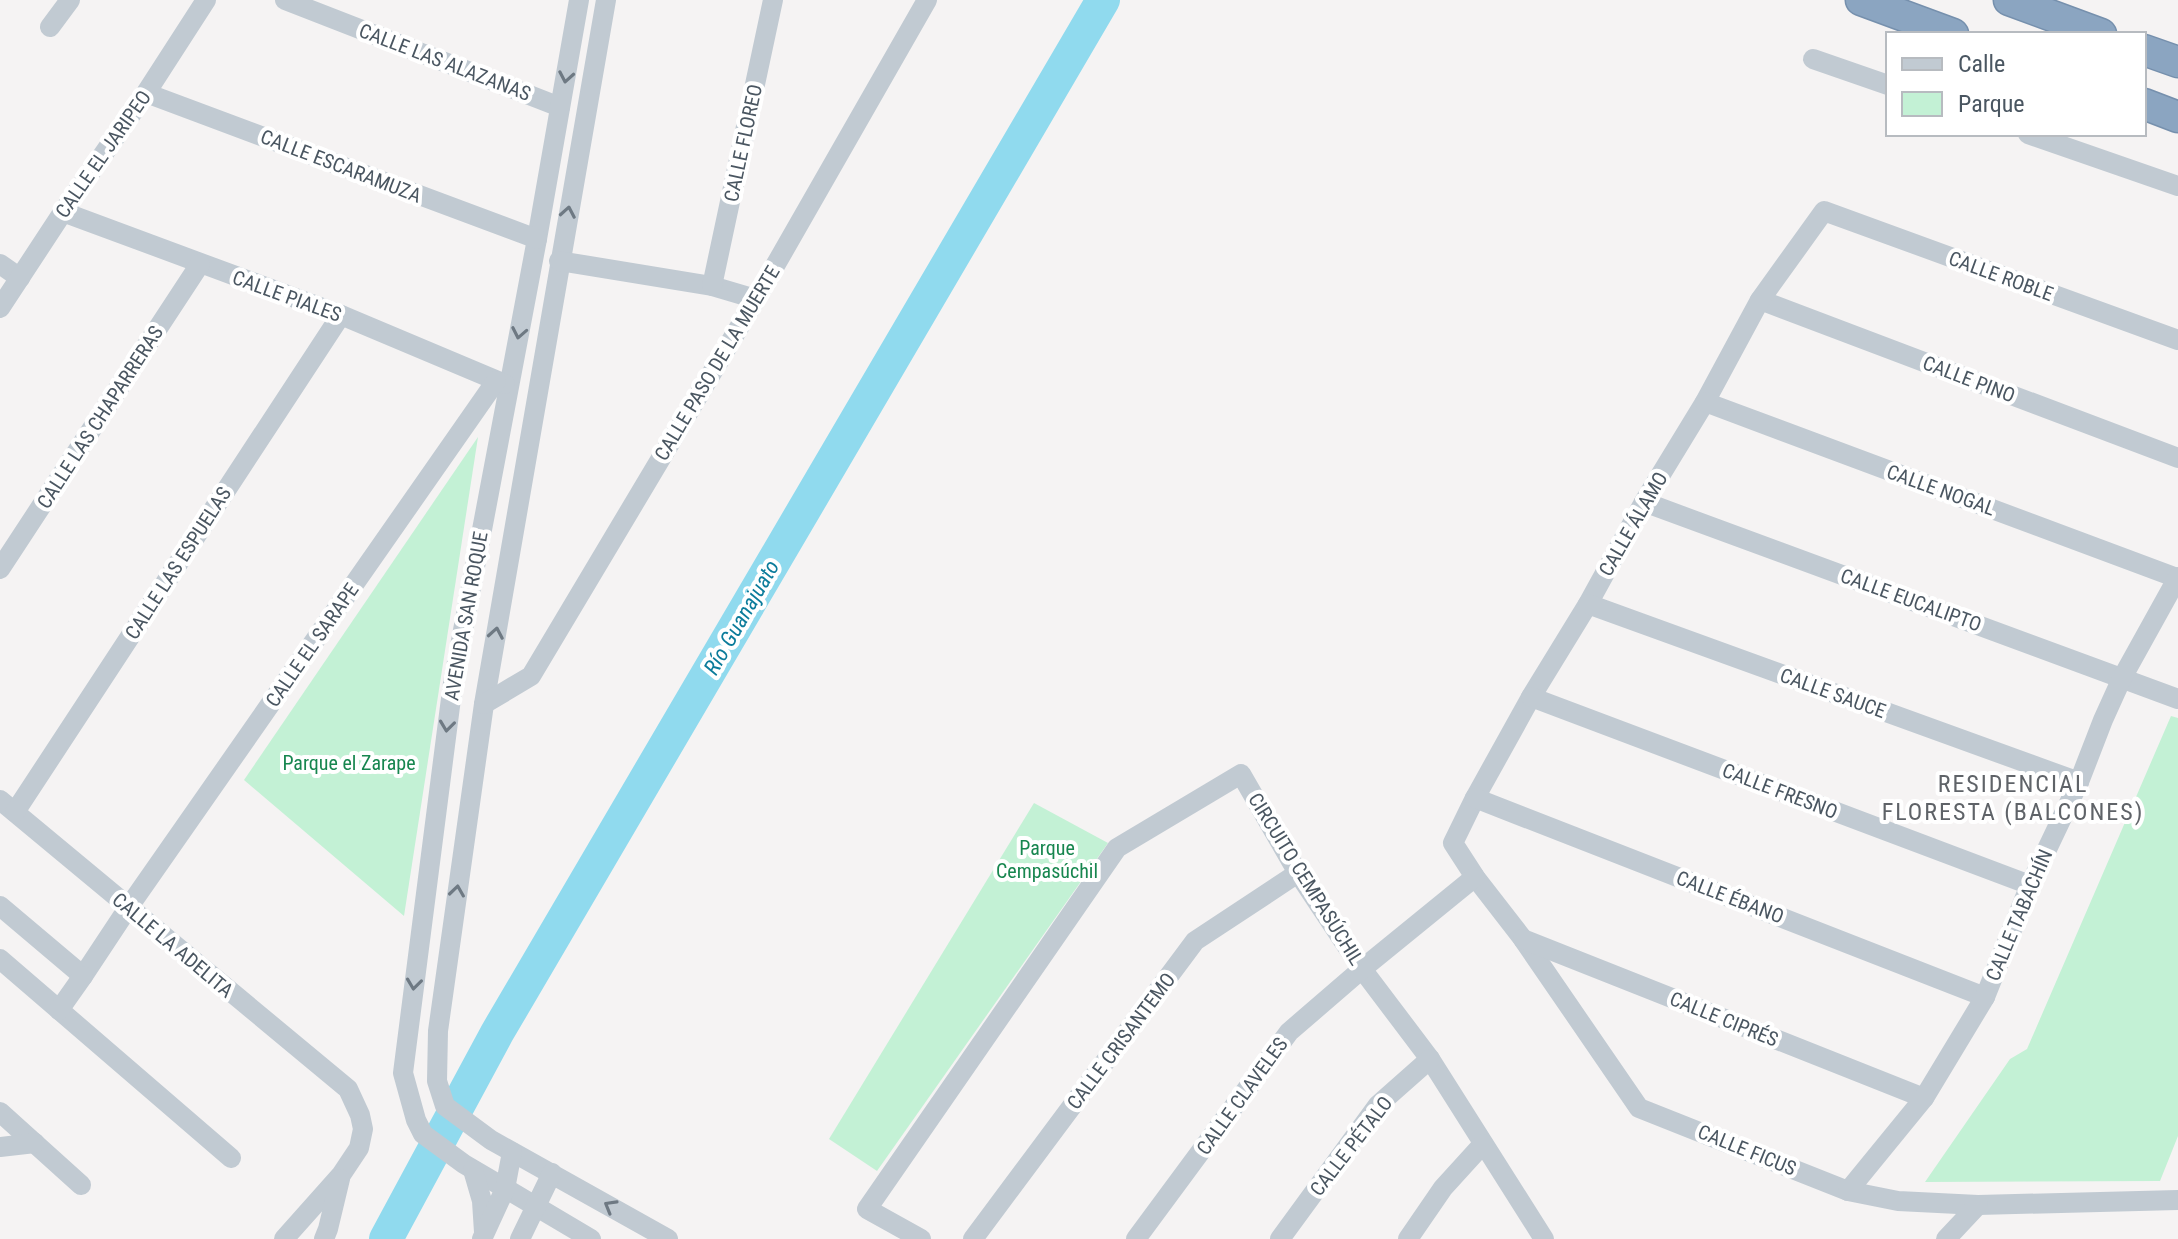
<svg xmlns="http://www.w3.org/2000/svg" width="2178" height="1239" font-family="'Roboto Condensed',sans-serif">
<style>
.green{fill:#c3f1d5}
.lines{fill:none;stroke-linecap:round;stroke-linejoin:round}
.river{stroke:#90daee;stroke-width:34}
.highway-casing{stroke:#7690ad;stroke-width:33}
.minor{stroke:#c1cad2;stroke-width:20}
.highway{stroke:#8ba5c1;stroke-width:30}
.oneway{stroke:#6e7983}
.labels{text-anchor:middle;stroke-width:8;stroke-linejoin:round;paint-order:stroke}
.street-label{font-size:20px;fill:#4a5661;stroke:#fff}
.park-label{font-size:20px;fill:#17864f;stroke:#fff}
.water-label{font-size:22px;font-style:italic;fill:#0c7c9b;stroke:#fff}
.quarter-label{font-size:24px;letter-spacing:2px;fill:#5f6368;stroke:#fff}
</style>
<rect width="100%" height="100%" fill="#f5f3f3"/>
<g class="green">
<path d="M478,437l-74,479 -160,-136z"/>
<path d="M2171,716l7,2v418l-18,45 -235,1 85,-123 17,-10z"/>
<path d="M1034,803l74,40 -231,328 -48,-32z"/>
</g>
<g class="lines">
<path class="river" d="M386,1239l111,-206 606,-1033"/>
<g class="highway-casing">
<g id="highway">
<path d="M1861,0l92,34"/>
<path d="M2009,0l92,34"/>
<path d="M2144,50l34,12"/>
<path d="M2144,104l34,13"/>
</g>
</g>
<g class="minor">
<path d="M285,0l275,107"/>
<path d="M579,0l-42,239 -84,444 -50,390 13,47 7,14 41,30 127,75"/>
<path d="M606,0l-122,704 -46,327 -1,50 8,25 46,34 177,99"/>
<path d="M50,27l20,-27"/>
<path d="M1813,59l75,26"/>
<path d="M146,93l391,146"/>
<path d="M2028,134l150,52"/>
<path d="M63,212l278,103 164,69"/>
<path d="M559,261l153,25 44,13"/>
<path d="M0,264l20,14"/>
<path d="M712,286l61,-286"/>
<path d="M1760,300l418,158"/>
<path d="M0,308l63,-96 83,-119 60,-93"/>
<path d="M2178,340l-354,-129 -64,89 -55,102 -61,100 -56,102 -57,93 -56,101 -22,45 22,34 48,62 116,169 209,83 50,10 80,4 200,-5"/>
<path d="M1705,402l472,176"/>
<path d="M1644,502l534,197"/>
<path d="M0,569l200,-305"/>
<path d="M1588,604l491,178"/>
<path d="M1531,697l499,188"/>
<path d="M484,704l47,-28 225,-377 171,-299"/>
<path d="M1475,798l510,199"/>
<path d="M0,800l348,289 12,26 3,14 -4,19 -18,27 -57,64"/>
<path d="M15,812l326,-497"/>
<path d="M0,906l83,70 45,-68 368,-527"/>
<path d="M1523,939l401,159"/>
<path d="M0,959l231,199"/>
<path d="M59,1010l24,-34"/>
<path d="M0,1112l81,73"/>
<path d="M0,1147l35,-4"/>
<path d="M473,1170l9,31 2,31"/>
<path d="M1848,1191l76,-93 61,-101 45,-112 49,-103 24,-62 19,-42 56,-101"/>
<path d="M324,1239l4,-10 12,-50"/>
<path d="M482,1239l23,-50 7,-37"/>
<path d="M520,1239l32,-66"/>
<path d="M921,1239l-54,-30 250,-361 124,-74 57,99 64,96 68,90 114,180"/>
<path d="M973,1239l222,-298 103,-68"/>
<path d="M1136,1239l153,-207 73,-63 113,-92"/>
<path d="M1280,1239l98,-134 52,-46"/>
<path d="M1408,1239l35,-51 40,-44"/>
<path d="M1946,1239l32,-34"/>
</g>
<use href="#highway" class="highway"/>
</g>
<defs><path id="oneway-chevron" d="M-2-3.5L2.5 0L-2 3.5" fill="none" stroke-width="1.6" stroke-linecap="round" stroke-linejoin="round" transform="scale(2)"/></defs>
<g class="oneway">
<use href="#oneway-chevron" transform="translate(566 77) rotate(100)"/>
<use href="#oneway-chevron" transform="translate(568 212) rotate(-80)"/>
<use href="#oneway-chevron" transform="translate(519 333) rotate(101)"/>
<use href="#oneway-chevron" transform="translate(496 633) rotate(-80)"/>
<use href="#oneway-chevron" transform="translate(447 726) rotate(97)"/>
<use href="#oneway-chevron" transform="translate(457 891) rotate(-82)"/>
<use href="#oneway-chevron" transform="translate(414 984) rotate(97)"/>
<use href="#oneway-chevron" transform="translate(610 1206) rotate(-150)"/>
</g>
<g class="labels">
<g class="street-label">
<text transform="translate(445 62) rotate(21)" y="7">CALLE LAS ALAZANAS</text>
<text transform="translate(743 143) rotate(-78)" y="7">CALLE FLOREO</text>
<text transform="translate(103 154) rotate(-55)" y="7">CALLE EL JARIPEO</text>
<text transform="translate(341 166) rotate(21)" y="7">CALLE ESCARAMUZA</text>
<text transform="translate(2001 276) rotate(20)" y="7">CALLE ROBLE</text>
<text transform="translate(287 296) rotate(20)" y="7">CALLE PIALES</text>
<text transform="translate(717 363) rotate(-59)" y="7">CALLE PASO DE LA MUERTE</text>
<text transform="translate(1969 379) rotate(21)" y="7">CALLE PINO</text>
<text transform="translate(100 417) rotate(-57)" y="7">CALLE LAS CHAPARRERAS</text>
<text transform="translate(1941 490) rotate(20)" y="7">CALLE NOGAL</text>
<text transform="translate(1633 524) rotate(-60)" y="7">CALLE ÁLAMO</text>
<text transform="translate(178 563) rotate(-57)" y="7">CALLE LAS ESPUELAS</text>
<text transform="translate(1911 600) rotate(20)" y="7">CALLE EUCALIPTO</text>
<text transform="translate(466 616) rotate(-80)" y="7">AVENIDA SAN ROQUE</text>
<text transform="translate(312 645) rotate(-55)" y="7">CALLE EL SARAPE</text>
<text transform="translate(1833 693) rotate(20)" y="7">CALLE SAUCE</text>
<text transform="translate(1780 791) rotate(21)" y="7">CALLE FRESNO</text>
<text transform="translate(1306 879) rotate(58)" y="7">CIRCUITO CEMPASÚCHIL</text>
<text transform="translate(1730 897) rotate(21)" y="7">CALLE ÉBANO</text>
<text transform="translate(2019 915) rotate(-67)" y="7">CALLE TABACHÍN</text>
<text transform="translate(173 945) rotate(40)" y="7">CALLE LA ADELITA</text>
<text transform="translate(1724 1019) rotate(22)" y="7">CALLE CIPRÉS</text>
<text transform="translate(1121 1041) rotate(-53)" y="7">CALLE CRISANTEMO</text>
<text transform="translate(1242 1096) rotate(-54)" y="7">CALLE CLAVELES</text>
<text transform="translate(1351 1146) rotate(-52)" y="7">CALLE PÉTALO</text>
<text transform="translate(1747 1150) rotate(22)" y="7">CALLE FICUS</text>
</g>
<g class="park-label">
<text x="349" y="770">Parque el Zarape</text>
<text x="1047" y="855">Parque<tspan x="1047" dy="23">Cempasúchil</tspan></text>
</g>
<g class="water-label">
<text transform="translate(741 617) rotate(-60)" y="8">Río Guanajuato</text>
</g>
<g class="quarter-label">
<text x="2013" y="792">RESIDENCIAL<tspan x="2013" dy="28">FLORESTA (BALCONES)</tspan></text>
</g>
</g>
<rect x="1886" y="32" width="260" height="104" fill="#ffffff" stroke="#b7bbc0" stroke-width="2"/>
<rect x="1902" y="58" width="40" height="12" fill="#c1cad2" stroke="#b7bbc0" stroke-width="2"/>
<text x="1958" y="72" font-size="24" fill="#4a5661">Calle</text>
<rect x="1902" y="92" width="40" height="24" fill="#c3f1d5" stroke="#b7bbc0" stroke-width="2"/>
<text x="1958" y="112" font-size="24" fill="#4a5661">Parque</text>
</svg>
